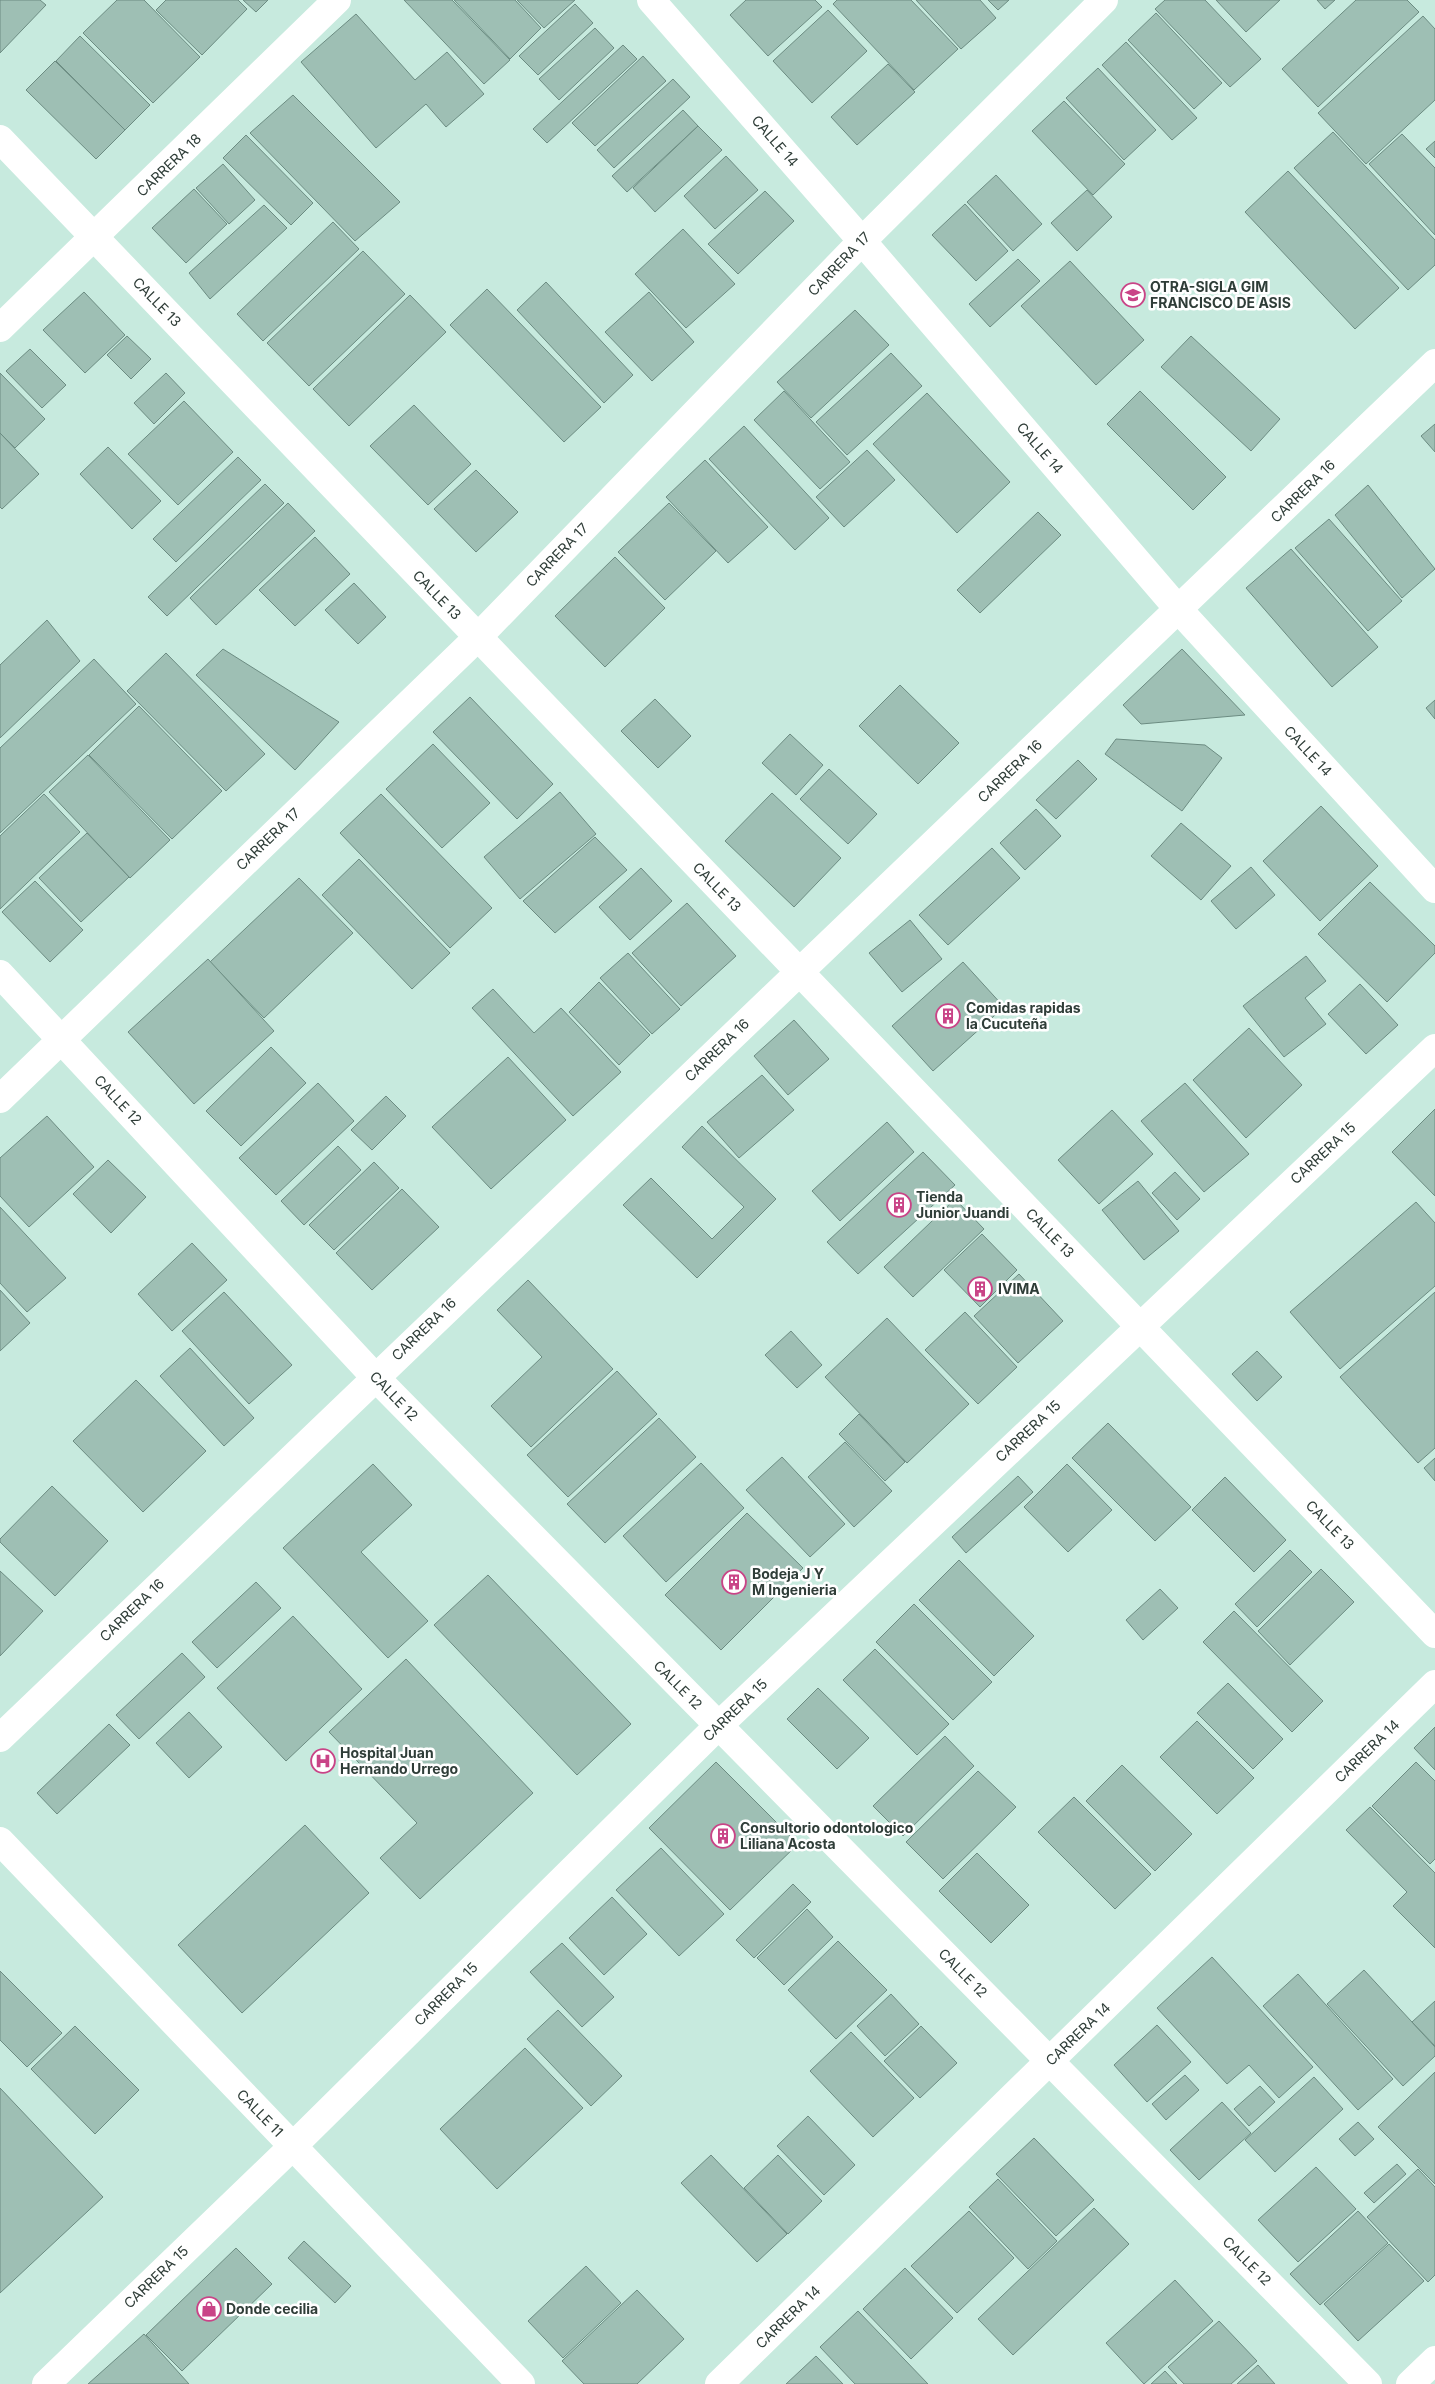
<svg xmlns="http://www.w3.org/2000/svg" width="1435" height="2384" font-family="Inter,sans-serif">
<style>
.building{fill:#9ebfb4;stroke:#6c8c82}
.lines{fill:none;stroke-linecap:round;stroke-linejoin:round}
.minor{stroke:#fff;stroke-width:28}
.tertiary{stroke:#fff;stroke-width:28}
.labels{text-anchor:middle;stroke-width:5;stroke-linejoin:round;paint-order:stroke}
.street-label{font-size:14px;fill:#2f3d38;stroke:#fff}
.poi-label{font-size:14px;font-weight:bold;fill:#2f3d38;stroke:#fff;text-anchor:start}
</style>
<rect width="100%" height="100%" fill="#c7eade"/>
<g class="building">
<path d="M0,0h40l6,5 -46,48z"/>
<path d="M117,0h27l56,57 -47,46 -70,-70z"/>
<path d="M166,0h72l9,9 -45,46 -46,-45z"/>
<path d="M243,0h25l-12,12z"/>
<path d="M404,0h48l58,60 -26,24z"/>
<path d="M454,0h61l26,28 -31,31z"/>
<path d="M517,0h58l-31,28z"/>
<path d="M746,0h69l7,7 -54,49 -38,-41z"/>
<path d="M837,0h74l47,49 -44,41 -81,-86z"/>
<path d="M916,0h64l16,18 -35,31z"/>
<path d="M988,0h21l-11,10z"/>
<path d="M1165,0h40l56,59 -31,28 -75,-78z"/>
<path d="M1216,0h64l-34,32z"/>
<path d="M1317,0h18l-10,9z"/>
<path d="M1356,0h51l12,12 -101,95 -36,-38z"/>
<path d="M575,4l18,19 -55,52 -19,-19z"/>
<path d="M828,10l39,41 -55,52 -39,-42z"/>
<path d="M1156,13l66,70 -28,26 -66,-69z"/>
<path d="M356,14l59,66 32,-28 37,42 -38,33 -20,-23 -50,44 -75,-86z"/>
<path d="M1423,16l12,13v71l-69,64 -48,-51z"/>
<path d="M595,28l19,20 -55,52 -20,-21z"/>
<path d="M80,36l70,69 -25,25 -69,-69z"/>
<path d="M1126,42l71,76 -25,22 -70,-75z"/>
<path d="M623,45l14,14 -90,84 -14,-14z"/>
<path d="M643,56l23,25 -71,65 -23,-23z"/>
<path d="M55,61l70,69 -29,29 -70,-69z"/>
<path d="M888,64l27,28 -58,53 -26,-28z"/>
<path d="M1098,68l58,62 -32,30 -58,-62z"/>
<path d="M673,79l17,18 -76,71 -17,-18z"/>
<path d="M293,95l107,107 -45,39 -105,-108z"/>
<path d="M1064,101l61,63 -32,31 -61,-64z"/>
<path d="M683,110l15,16 -71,66 -15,-16z"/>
<path d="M698,126l24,24 -67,62 -22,-24z"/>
<path d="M1333,132l102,108v25l-27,25 -114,-122z"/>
<path d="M1402,134l33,34v67l-66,-71z"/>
<path d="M246,135l67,68 -22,22 -68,-67z"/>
<path d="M1435,141v17l-9,-9z"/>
<path d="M726,156l32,34 -43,39 -31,-33z"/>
<path d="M223,164l32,36 -26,24 -33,-36z"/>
<path d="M1288,171l111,117 -44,41 -110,-117z"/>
<path d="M996,175l46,49 -29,27 -46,-49z"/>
<path d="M194,189l33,35 -41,39 -34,-35z"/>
<path d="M1087,190l25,27 -35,34 -26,-28z"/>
<path d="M765,191l29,30 -56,53 -30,-30z"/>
<path d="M965,204l43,47 -32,30 -44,-46z"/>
<path d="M264,205l23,23 -77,71 -21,-26z"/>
<path d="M333,222l26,27 -96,92 -26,-27z"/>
<path d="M683,229l52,55 -49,44 -51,-54z"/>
<path d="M363,251l42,43 -96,92 -42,-43z"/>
<path d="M1018,259l22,22 -50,46 -21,-23z"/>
<path d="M1070,261l74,79 -48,45 -75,-79z"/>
<path d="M546,282l87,93 -29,28 -87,-93z"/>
<path d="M487,289l114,118 -37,35 -114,-117z"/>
<path d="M84,292l41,43 -40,38 -42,-43z"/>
<path d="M649,292l45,50 -42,39 -47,-49z"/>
<path d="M410,295l36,37 -97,94 -36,-37z"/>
<path d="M855,310l34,35 -78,73 -34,-36z"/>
<path d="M127,336l24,23 -20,20 -24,-24z"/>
<path d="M1191,336l89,83 -29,32 -90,-84z"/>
<path d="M30,349l36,36 -24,23 -36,-37z"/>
<path d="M891,353l31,33 -75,69 -31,-33z"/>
<path d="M0,373l45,46 -30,29 -15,-15z"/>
<path d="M166,373l19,20 -31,31 -20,-21z"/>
<path d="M784,391l66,71 -30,27 -66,-69z"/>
<path d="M1140,391l86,86 -33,33 -86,-86z"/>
<path d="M927,393l83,89 -53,51 -84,-89z"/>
<path d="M184,401l49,51 -55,53 -50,-51z"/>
<path d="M414,405l57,59 -43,41 -58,-59z"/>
<path d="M1435,424v28l-14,-16z"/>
<path d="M744,426l85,92 -34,32 -86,-91z"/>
<path d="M0,433l39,41 -37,35 -2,-2z"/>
<path d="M108,447l53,54 -29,28 -52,-55z"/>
<path d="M867,450l28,30 -51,47 -28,-30z"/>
<path d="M238,457l23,23 -85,82 -23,-23z"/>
<path d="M705,460l63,67 -40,36 -62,-66z"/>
<path d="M476,470l42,42 -42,40 -42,-43z"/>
<path d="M265,484l19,19 -117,113 -19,-19z"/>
<path d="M1368,485l67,84 -33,29 -67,-83z"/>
<path d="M288,503l27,28 -99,94 -26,-27z"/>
<path d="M669,503l47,48 -51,49 -47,-48z"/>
<path d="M1038,512l23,23 -81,78 -23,-23z"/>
<path d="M1329,519l73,82 -34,30 -73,-83z"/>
<path d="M315,537l35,37 -55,52 -36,-36z"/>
<path d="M1291,549l87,98 -46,40 -86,-99z"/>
<path d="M615,557l50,51 -60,59 -50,-51z"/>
<path d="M354,583l32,34 -28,27 -33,-34z"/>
<path d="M47,620l33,41 -80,77v-73z"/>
<path d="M223,649l116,73 -44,48 -99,-95z"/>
<path d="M1182,649l63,66 -104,9 -18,-19z"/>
<path d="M166,653l99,101 -39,37 -99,-100z"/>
<path d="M94,659l42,45 -136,129v-85z"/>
<path d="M900,685l59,58 -41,41 -59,-58z"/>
<path d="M470,697l83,87 -36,35 -84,-87z"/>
<path d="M655,699l36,37 -33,32 -37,-37z"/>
<path d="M1435,700v19l-9,-11z"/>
<path d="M139,706l83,85 -50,48 -83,-84z"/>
<path d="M790,734l33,31 -27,30 -34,-32z"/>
<path d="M1116,739l89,6 17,13 -40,53 -77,-57z"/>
<path d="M433,744l57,59 -48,45 -56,-59z"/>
<path d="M88,755l82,85 -40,38 -81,-86z"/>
<path d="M1078,760l19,19 -41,40 -20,-19z"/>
<path d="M829,769l48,45 -29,30 -48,-45z"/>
<path d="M560,792l36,42 -76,65 -36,-42z"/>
<path d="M772,793l69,65 -47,49 -69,-66z"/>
<path d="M44,794l36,38 -80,77v-73z"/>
<path d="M381,794l111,114 -42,40 -110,-115z"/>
<path d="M1321,806l57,60 -58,55 -57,-60z"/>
<path d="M1036,809l25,27 -36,34 -25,-27z"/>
<path d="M1181,823l50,43 -30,34 -50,-44z"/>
<path d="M87,833l42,44 -48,45 -42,-44z"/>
<path d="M595,837l32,33 -72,63 -32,-32z"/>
<path d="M992,848l28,30 -72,67 -29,-30z"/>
<path d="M359,859l91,94 -38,36 -90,-94z"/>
<path d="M1251,867l24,28 -39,34 -25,-28z"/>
<path d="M641,868l31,33 -42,39 -31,-33z"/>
<path d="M299,878l54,55 -89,85 -54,-56z"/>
<path d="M35,881l48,49 -33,32 -48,-50z"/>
<path d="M1370,882l65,64v7l-48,49 -69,-68z"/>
<path d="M687,903l49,53 -55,50 -49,-53z"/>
<path d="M910,920l32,39 -40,33 -33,-39z"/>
<path d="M628,953l52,56 -28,25 -52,-56z"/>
<path d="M1306,956l20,25 -21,17 21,26 -42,33 -41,-51z"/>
<path d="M208,959l66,72 -80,73 -66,-72z"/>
<path d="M963,962l41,45 -71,64 -41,-45z"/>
<path d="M599,982l51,53 -31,30 -50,-53z"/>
<path d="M1360,984l38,41 -32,29 -38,-40z"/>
<path d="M493,989l41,44 27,-25 60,64 -48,44 -101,-108z"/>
<path d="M794,1020l35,39 -41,36 -34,-39z"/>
<path d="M1249,1028l53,57 -56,53 -53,-58z"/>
<path d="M271,1047l35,36 -65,63 -35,-35z"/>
<path d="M508,1057l58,63 -75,69 -59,-62z"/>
<path d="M762,1075l32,35 -55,48 -32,-36z"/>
<path d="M318,1083l36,38 -78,74 -37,-37z"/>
<path d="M1185,1083l64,71 -45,38 -63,-71z"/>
<path d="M386,1096l20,20 -34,34 -21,-20z"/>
<path d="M1435,1109v87l-43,-44z"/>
<path d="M1112,1110l41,44 -54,50 -41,-44z"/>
<path d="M47,1116l47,51 -65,60 -29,-31v-38z"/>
<path d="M887,1122l27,30 -74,69 -28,-30z"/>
<path d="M702,1126l74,73 -79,79 -74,-73 28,-27 61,61 32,-32 -62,-60z"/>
<path d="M338,1146l23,24 -57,55 -23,-24z"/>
<path d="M923,1152l32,33 -97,89 -31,-32z"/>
<path d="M108,1160l38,37 -35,36 -38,-39z"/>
<path d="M374,1162l25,26 -65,62 -25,-25z"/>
<path d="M1175,1172l25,27 -23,21 -25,-27z"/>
<path d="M1138,1181l41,50 -35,29 -42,-50z"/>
<path d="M402,1189l37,38 -67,63 -36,-37z"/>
<path d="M955,1199l29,30 -71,68 -29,-30z"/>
<path d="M1416,1202l19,21v63l-95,83 -50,-57z"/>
<path d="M0,1207l66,71 -39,34 -27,-29z"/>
<path d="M982,1234l35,36 -37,37 -36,-37z"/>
<path d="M192,1243l35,37 -55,51 -34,-37z"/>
<path d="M1019,1274l44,47 -45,42 -44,-47z"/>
<path d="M528,1280l85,89 -82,78 -40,-41 51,-49 -45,-47z"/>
<path d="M0,1290l30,33 -30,28z"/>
<path d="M224,1292l68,73 -43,39 -67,-73z"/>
<path d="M1435,1292v156l-17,15 -78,-86z"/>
<path d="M965,1312l52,55 -39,37 -53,-54z"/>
<path d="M887,1318l82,86 -62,59 -82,-86z"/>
<path d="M791,1331l31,34 -25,23 -32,-33z"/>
<path d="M190,1348l64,70 -30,28 -64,-70z"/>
<path d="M1257,1351l25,26 -25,24 -25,-27z"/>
<path d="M617,1371l40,43 -89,83 -41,-42z"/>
<path d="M136,1380l70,71 -63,61 -70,-71z"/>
<path d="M859,1414l46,48 -20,19 -46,-47z"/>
<path d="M659,1418l37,39 -91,86 -38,-39z"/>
<path d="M1108,1423l83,84 -36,34 -83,-83z"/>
<path d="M845,1442l47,49 -38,36 -46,-50z"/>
<path d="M782,1457l63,67 -35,33 -64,-67z"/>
<path d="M1435,1458v23l-11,-13z"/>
<path d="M701,1463l43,45 -78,74 -43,-46z"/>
<path d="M373,1464l39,41 -51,47 67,69 -40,37 -105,-110z"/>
<path d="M1067,1464l45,46 -44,42 -44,-45z"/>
<path d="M1018,1476l15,16 -67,61 -14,-16z"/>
<path d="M1225,1477l61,63 -32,32 -62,-62z"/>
<path d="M52,1486l56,55 -53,55 -55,-54v-3z"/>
<path d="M747,1513l56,55 -82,82 -56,-55z"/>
<path d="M1290,1550l22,22 -55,55 -22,-23z"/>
<path d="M959,1560l75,76 -40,40 -75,-76z"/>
<path d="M1321,1569l33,33 -64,63 -32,-34z"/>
<path d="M0,1571l43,40 -43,45z"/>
<path d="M488,1575l143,149 -54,51 -143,-150z"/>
<path d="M256,1582l25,26 -64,60 -25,-26z"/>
<path d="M1160,1589l18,19 -35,32 -17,-20z"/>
<path d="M914,1604l78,78 -39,38 -77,-78z"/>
<path d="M1234,1611l89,90 -31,31 -89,-90z"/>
<path d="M293,1616l69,73 -76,72 -69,-73z"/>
<path d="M875,1649l74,75 -32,31 -74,-75z"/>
<path d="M182,1653l23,24 -66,62 -23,-24z"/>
<path d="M406,1659l127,134 -113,106 -40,-41 37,-35 -88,-91z"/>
<path d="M1228,1683l55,56 -30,30 -56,-56z"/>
<path d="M818,1688l51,50 -32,31 -50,-50z"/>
<path d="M189,1712l33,35 -33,31 -33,-35z"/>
<path d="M1197,1721l57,57 -37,36 -57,-57z"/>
<path d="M109,1724l21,21 -73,69 -20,-21z"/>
<path d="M1435,1727v43l-21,-22z"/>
<path d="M945,1736l29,30 -71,70 -30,-30z"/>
<path d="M716,1762l82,82 -68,66 -81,-82z"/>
<path d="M1416,1762l19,19v78l-5,5 -58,-58z"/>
<path d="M1122,1765l70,69 -37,37 -69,-70z"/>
<path d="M978,1771l38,36 -73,72 -37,-37z"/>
<path d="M1074,1797l77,77 -36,35 -77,-77z"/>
<path d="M1370,1807l65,66v75l-42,-42 14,-14 -61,-62z"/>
<path d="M305,1825l64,68 -127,120 -64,-68z"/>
<path d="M661,1848l63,66 -45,42 -63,-66z"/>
<path d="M977,1853l52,52 -38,38 -52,-52z"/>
<path d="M793,1884l18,18 -57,56 -18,-18z"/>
<path d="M612,1897l35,37 -43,41 -35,-37z"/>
<path d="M807,1909l26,28 -49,48 -27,-27z"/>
<path d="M838,1941l49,49 -51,49 -48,-49z"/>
<path d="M562,1943l52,54 -32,30 -52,-55z"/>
<path d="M1212,1957l101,110 -34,31 -30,-33 -22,19 -70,-76z"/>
<path d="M1364,1970l71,77v9l-32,30 -76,-82z"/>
<path d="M0,1971l62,62 -35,34 -27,-27z"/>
<path d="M1298,1974l95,105 -35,31 -95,-104z"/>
<path d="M891,1994l28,30 -34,32 -28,-30z"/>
<path d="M1435,2001v45l-23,-24z"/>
<path d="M558,2010l64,66 -31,30 -64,-67z"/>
<path d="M1157,2025l34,37 -44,40 -33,-37z"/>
<path d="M75,2026l64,64 -44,44 -64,-65z"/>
<path d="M921,2026l36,37 -37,35 -36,-37z"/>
<path d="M851,2032l63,66 -41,39 -63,-66z"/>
<path d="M525,2048l58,60 -86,81 -57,-60z"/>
<path d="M1435,2072v112l-57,-57z"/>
<path d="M1185,2075l14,15 -33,30 -14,-16z"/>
<path d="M1314,2077l29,32 -68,63 -30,-32z"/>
<path d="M1260,2086l15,16 -26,24 -15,-17z"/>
<path d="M0,2088l103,109 -103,96z"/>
<path d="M1222,2102l29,31 -52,47 -29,-30z"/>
<path d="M808,2116l47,49 -31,30 -47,-49z"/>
<path d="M1358,2122l16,17 -19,17 -16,-17z"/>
<path d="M1034,2138l60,62 -38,36 -60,-62z"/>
<path d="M711,2155l76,79 -30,28 -76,-79z"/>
<path d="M778,2155l44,46 -34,33 -44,-46z"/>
<path d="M1397,2164l9,10 -32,29 -10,-10z"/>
<path d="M1316,2167l40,42 -58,53 -40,-42z"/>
<path d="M1418,2169l17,18v88l-7,7 -61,-65z"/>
<path d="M998,2179l59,62 -29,28 -59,-62z"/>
<path d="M1094,2208l35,36 -116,111 -35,-36z"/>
<path d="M969,2211l45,47 -57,55 -46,-47z"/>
<path d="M1358,2211l30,32 -68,62 -30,-31z"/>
<path d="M304,2241l47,45 -16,17 -47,-45z"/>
<path d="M1389,2244l35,37 -66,60 -34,-37z"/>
<path d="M236,2248l36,36 -90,87 -36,-36z"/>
<path d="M586,2266l35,37 -58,55 -35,-37z"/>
<path d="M905,2268l48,50 -42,41 -48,-50z"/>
<path d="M1175,2280l38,41 -69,63 -38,-41z"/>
<path d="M637,2290l47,49 -47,45h-53l-22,-23z"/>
<path d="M858,2311l70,73h-73l-35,-37z"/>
<path d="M1219,2321l38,40 -26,23h-47l-16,-17z"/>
<path d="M144,2334l45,50h-101z"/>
<path d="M816,2356l27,28h-57z"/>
<path d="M1258,2365l17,19h-38z"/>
<path d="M1165,2371l12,13h-26z"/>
</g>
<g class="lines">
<g class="minor">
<path d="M651,0l211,241 317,369 256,279"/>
<path d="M0,139l1435,1495"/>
<path d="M0,974l374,402 994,1008"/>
<path d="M0,1738c476,-461 959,-914 1435,-1375"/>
<path d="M0,1841l521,543"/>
<path d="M46,2384l247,-238 425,-420 717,-678"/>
<path d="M719,2384l716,-700"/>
<path d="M1410,2384l25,-24"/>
</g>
<g class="tertiary">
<path d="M0,328l337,-328"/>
<path d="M0,1099l478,-462 384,-396 242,-241"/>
</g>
</g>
<defs>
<g id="school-ring" transform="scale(1.25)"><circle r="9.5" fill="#fff" stroke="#c94487" stroke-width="1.5"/><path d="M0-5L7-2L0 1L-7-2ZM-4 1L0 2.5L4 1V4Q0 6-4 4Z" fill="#c94487"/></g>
<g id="building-ring" transform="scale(1.25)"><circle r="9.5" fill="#fff" stroke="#c94487" stroke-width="1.5"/><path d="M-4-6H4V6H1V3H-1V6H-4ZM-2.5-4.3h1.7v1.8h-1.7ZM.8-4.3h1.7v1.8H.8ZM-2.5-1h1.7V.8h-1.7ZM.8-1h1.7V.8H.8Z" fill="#c94487"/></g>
<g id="hospital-ring" transform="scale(1.25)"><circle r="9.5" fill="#fff" stroke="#c94487" stroke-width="1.5"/><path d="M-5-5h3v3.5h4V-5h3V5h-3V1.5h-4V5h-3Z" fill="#c94487"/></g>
<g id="shop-ring" transform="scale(1.25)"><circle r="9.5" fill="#fff" stroke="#c94487" stroke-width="1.5"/><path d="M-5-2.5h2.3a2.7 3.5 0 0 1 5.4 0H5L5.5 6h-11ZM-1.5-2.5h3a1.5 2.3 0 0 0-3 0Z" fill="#c94487"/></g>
</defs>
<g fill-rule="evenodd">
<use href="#school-ring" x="1133" y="295"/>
<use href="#building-ring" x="948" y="1016"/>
<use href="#building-ring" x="899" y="1205"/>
<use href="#building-ring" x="980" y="1289"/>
<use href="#building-ring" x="734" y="1582"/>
<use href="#hospital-ring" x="323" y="1761"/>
<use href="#building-ring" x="723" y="1836"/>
<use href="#shop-ring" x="209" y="2309"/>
</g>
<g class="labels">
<g class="street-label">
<text transform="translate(775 141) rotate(49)" y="5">CALLE 14</text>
<text transform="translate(169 165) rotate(-44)" y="5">CARRERA 18</text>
<text transform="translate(839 264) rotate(-46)" y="5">CARRERA 17</text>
<text transform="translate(157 302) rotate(46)" y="5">CALLE 13</text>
<text transform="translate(1040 448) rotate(49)" y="5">CALLE 14</text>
<text transform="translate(1303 491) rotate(-44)" y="5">CARRERA 16</text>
<text transform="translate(557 555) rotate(-46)" y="5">CARRERA 17</text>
<text transform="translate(437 595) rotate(46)" y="5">CALLE 13</text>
<text transform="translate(1308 751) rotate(47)" y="5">CALLE 14</text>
<text transform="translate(1010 771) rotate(-44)" y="5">CARRERA 16</text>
<text transform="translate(268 839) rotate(-44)" y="5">CARRERA 17</text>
<text transform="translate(717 887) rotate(46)" y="5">CALLE 13</text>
<text transform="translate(717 1050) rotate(-44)" y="5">CARRERA 16</text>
<text transform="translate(118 1100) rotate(47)" y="5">CALLE 12</text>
<text transform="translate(1323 1153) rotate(-43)" y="5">CARRERA 15</text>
<text transform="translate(1050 1233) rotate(46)" y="5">CALLE 13</text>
<text transform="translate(424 1329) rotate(-44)" y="5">CARRERA 16</text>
<text transform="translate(394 1396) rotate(46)" y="5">CALLE 12</text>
<text transform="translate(1028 1431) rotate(-43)" y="5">CARRERA 15</text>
<text transform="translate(1330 1525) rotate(46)" y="5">CALLE 13</text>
<text transform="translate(132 1610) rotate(-44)" y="5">CARRERA 16</text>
<text transform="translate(678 1685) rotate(45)" y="5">CALLE 12</text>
<text transform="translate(735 1710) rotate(-44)" y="5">CARRERA 15</text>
<text transform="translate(1367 1751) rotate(-44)" y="5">CARRERA 14</text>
<text transform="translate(963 1973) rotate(45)" y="5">CALLE 12</text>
<text transform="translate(446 1994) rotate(-45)" y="5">CARRERA 15</text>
<text transform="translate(1078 2034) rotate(-44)" y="5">CARRERA 14</text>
<text transform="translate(260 2113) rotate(46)" y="5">CALLE 11</text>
<text transform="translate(1247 2261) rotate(45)" y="5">CALLE 12</text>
<text transform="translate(156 2277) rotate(-44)" y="5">CARRERA 15</text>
<text transform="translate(788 2317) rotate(-44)" y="5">CARRERA 14</text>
</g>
<g class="poi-label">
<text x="1150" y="292">OTRA-SIGLA GIM<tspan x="1150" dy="16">FRANCISCO DE ASIS</tspan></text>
<text x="966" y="1013">Comidas rapidas<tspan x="966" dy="16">la Cucuteña</tspan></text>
<text x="916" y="1202">Tienda<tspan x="916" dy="16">Junior Juandi</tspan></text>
<text x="998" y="1294">IVIMA</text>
<text x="752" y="1579">Bodeja J Y<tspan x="752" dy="16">M Ingenieria</tspan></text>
<text x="340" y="1758">Hospital Juan<tspan x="340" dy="16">Hernando Urrego</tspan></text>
<text x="740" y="1833">Consultorio odontologico<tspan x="740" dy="16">Liliana Acosta</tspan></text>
<text x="226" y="2314">Donde cecilia</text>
</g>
</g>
</svg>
